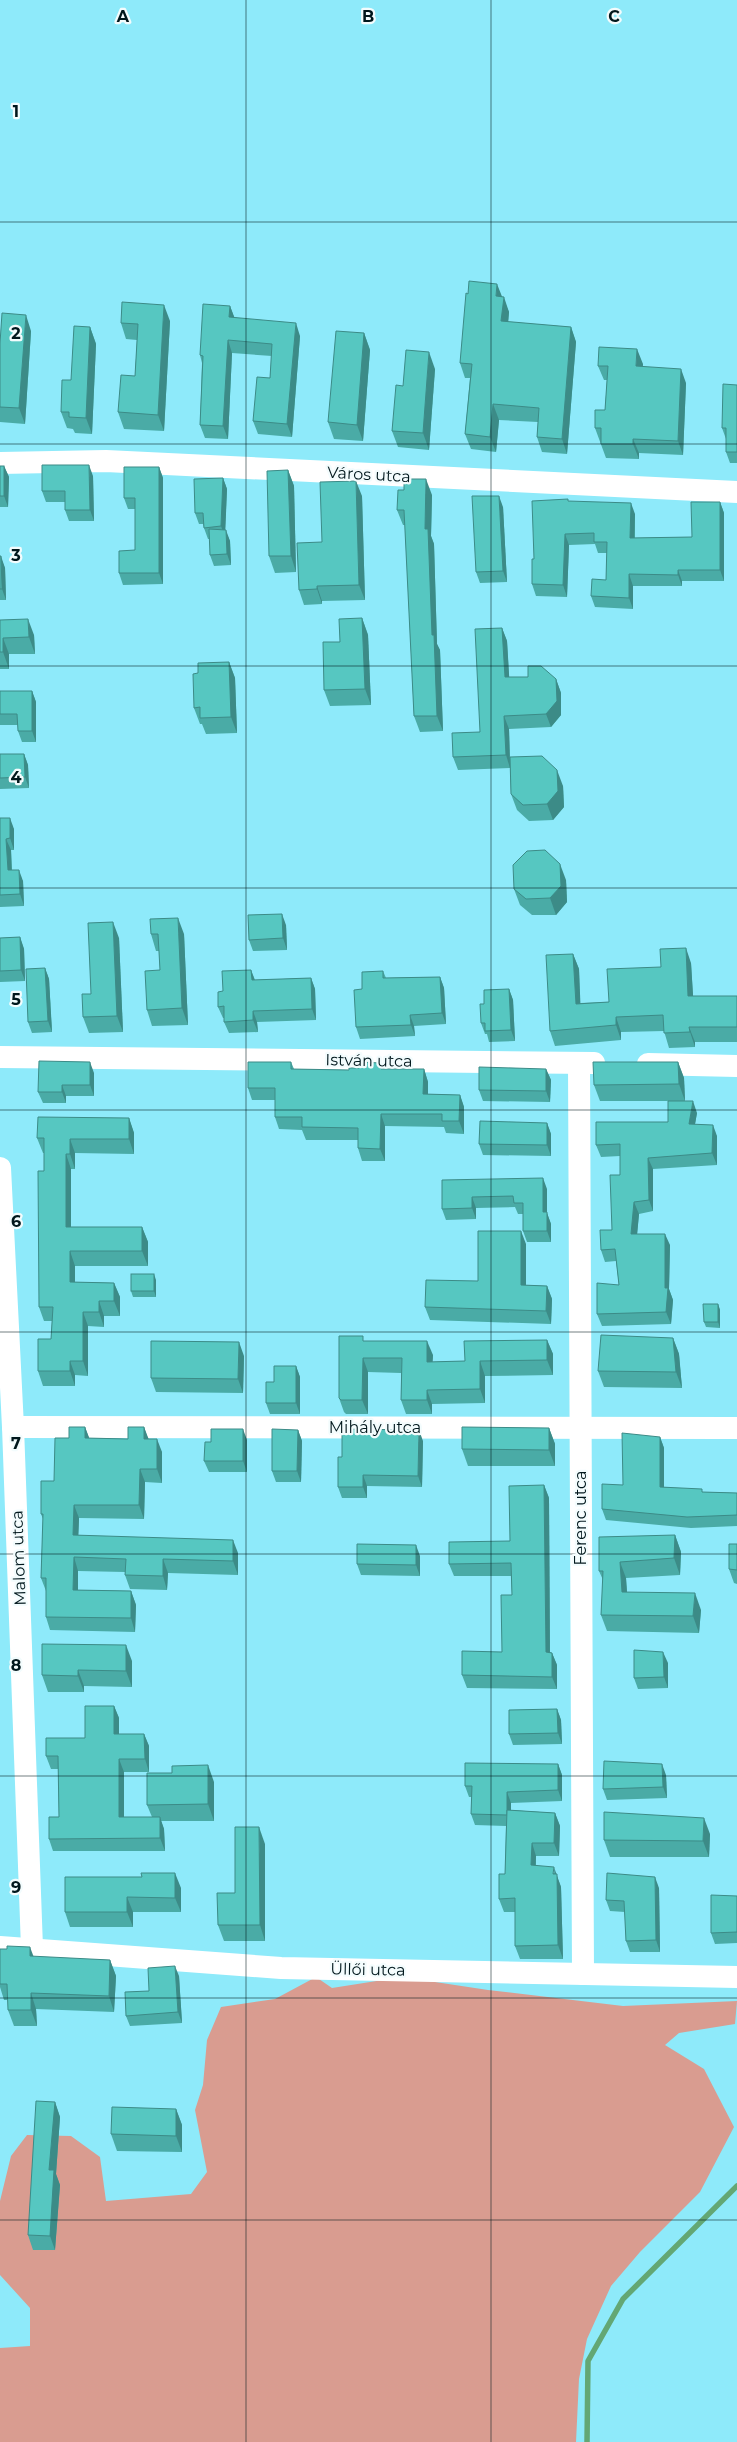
<svg xmlns="http://www.w3.org/2000/svg" width="737" height="2442" font-family="Montserrat,sans-serif">
<style>
.green{fill:#d99c90}
.lines{fill:none;stroke-linecap:round;stroke-linejoin:round}
.stream{stroke:#63a774;stroke-width:5.5}
.minor{stroke:#fff;stroke-width:22}
.wall{fill:#4aaba6}
.shaded-wall{fill:#3c8b87}
.building{fill:#56c7c1;stroke:#3c8b87}
.grid{fill:none;stroke:#00171c;stroke-width:1;stroke-opacity:0.55}
.labels{text-anchor:middle;stroke-width:4.5;stroke-linejoin:round;paint-order:stroke}
.street-label{font-size:16px;fill:#00171c;stroke:#f3fcfd}
.grid-label{font-size:16px;text-anchor:middle;font-weight:bold;fill:#00171c;stroke:#f3fcfd;stroke-width:4.5;stroke-linejoin:round;paint-order:stroke}
</style>
<rect width="100%" height="100%" fill="#8eeafa"/>
<path class="green" d="M316,1977l16,11 70,-11 86,13 135,16 114,-5 -2,23 -56,9 -14,12 39,24 30,58 -34,65 -60,60 -29,34 -24,53 -8,40 -3,63h-576v-94l30,-2v-38l-30,-33v-74l11,-45 16,-21 44,1 29,21 6,44 85,-7 16,-22 -12,-62 8,-25 4,-45 14,-33 54,-8z"/>
<g class="lines">
<path class="stream" d="M587,2442l1,-81 35,-62 114,-113"/>
<g class="minor">
<path d="M0,463l106,-2 631,31"/>
<path d="M0,1057l594,6"/>
<path d="M579,1063l4,911"/>
<path d="M648,1064l89,2"/>
<path d="M0,1168l13,259 19,521"/>
<path d="M13,1427l724,1"/>
<path d="M0,1947l281,21 456,9"/>
</g>
</g>
<g class="wall">
<path d="M502,297l7,15 -1,10 63,5 5,15 -9,112 -25,-2 -5,-15 1,-15 -39,-2 -3,32 -25,-3 -6,-15 5,-56h-5l-5,-15z"/>
<path d="M230,306l4,11 66,19 -8,101 -34,-3 -5,-13 17,-43 2,-22 -40,-3 -4,86 -23,-1 -5,-13 2,-62 -2,-8z"/>
<path d="M170,321l-6,110 -40,-2 -6,-17 17,-36 2,-36 -11,-1 -5,-16z"/>
<path d="M90,327l6,17 -4,90 -17,-1 -2,-4 -6,-1 -6,-16 10,-32z"/>
<path d="M31,331l-6,93 -25,-2v-79z"/>
<path d="M364,333l6,17 -7,91 -29,-2 -6,-17z"/>
<path d="M643,364l-1,2 44,17 -3,72 -44,-2v6l-33,-1 -11,-30 10,-18 2,-30h-3l-6,-14z"/>
<path d="M435,369l-6,81 -31,-3 -6,-16 11,-45z"/>
<path d="M737,385v78h-7l-4,-11v-13l-4,-11z"/>
<path d="M0,466h4l5,11 -1,30h-8z"/>
<path d="M159,467l4,11v106l-40,1 -4,-12 16,-23v-41h-7l-4,-11z"/>
<path d="M288,470l6,16 2,86 -21,1 -6,-17z"/>
<path d="M93,476l1,45h-25l-4,-11v-8h-19l-4,-11z"/>
<path d="M223,478l4,11 -2,41 5,11 1,24 -17,1 -4,-11v-16h-2l-4,-11 -1,-4h-4l-4,-11z"/>
<path d="M404,490l28,5 -1,41 3,8 3,100 3,6 3,81 -23,1 -6,-16 -9,-191h-2l-6,-15z"/>
<path d="M362,496l3,104 -43,1v3l-18,1 -5,-15 23,-48z"/>
<path d="M568,501l67,13v24l57,-1 28,-35 4,11v68h-42v5h-49v23l-38,-2 -4,-11 15,-16 1,-27h-9l-3,-9 -26,1 -2,52 -31,-1 -4,-12 2,-25z"/>
<path d="M503,507l4,75 -27,1 -4,-11z"/>
<path d="M0,556l5,12 1,32h-6z"/>
<path d="M362,618l6,17 3,70 -41,1 -6,-16 16,-48z"/>
<path d="M0,620l34,15 1,19h-26v15h-9z"/>
<path d="M502,628l5,13 2,36 47,2 5,14v22l-10,12 -42,2 1,28 53,29 1,21 -11,13 -24,1 -12,-11 -6,-16 -1,-26 -52,2 -5,-13 27,-25z"/>
<path d="M229,662l6,16 2,55 -31,1 -4,-10h-2l-6,-16 4,-35z"/>
<path d="M0,691h32l4,11v40h-14l-4,-11v-6h-18z"/>
<path d="M0,754h24l4,11 1,23 -29,1z"/>
<path d="M0,818l14,11v21h-3l1,20 11,11 1,25 -24,1z"/>
<path d="M566,880l1,22 -11,13h-24l-12,-10 -6,-16z"/>
<path d="M286,925l1,25 -34,1 -4,-11z"/>
<path d="M151,934h33l4,91 -36,1 -5,-16 13,-40 -1,-19h-3z"/>
<path d="M20,937l4,12 1,32 -25,1v-44z"/>
<path d="M119,938l4,94 -34,1 -6,-16 8,-23z"/>
<path d="M573,954l6,15 1,34 29,-1 52,-35 30,-4 2,33h44v46h-42v5l-26,1 -5,-17 -43,1v8l-66,6 -5,-15z"/>
<path d="M45,968l4,11 3,53 -20,1 -4,-11z"/>
<path d="M251,970l4,10 56,-2 4,11 1,31 -59,2 1,10 -29,1 -5,-11v-4h-1l-5,-11 5,-16z"/>
<path d="M383,971l3,7 54,-1 4,11 2,36 -32,2 1,10 -55,3 -4,-12 6,-38z"/>
<path d="M509,989l4,11 2,41 -26,1 -2,-8h-2l-4,-11 3,-19z"/>
<path d="M291,1062l3,7 55,1 32,-7 2,6h41l4,13v12l32,1 4,12v27l-18,-1 -2,-6 -59,-1v35h-23l-4,-13v-8h-52l-4,-10 -23,-1 -4,-12v-17h-23l-4,-12z"/>
<path d="M678,1062l6,16 1,23h-85l-6,-16z"/>
<path d="M546,1069l5,11 -1,22 -67,-1 -4,-11z"/>
<path d="M94,1073v23h-28v7h-23l-5,-11z"/>
<path d="M697,1113l-2,11 22,12v29l-64,4v42l-14,3 -2,20 33,11 -1,44 4,11 -2,24 -69,2 -5,-12 22,-29 -3,-24 -11,1 -4,-12 11,-20 8,-55v-19l-19,1 -5,-12z"/>
<path d="M129,1118l5,15v21l-59,-1v16h-4v58h71l6,15v24h-73v16l39,1 6,14v19h-16v11l-16,-1v50l-13,-1v11h-32l-5,-15 13,-32 1,-18h-8l-5,-14 5,-136v-18h-1l-6,-15z"/>
<path d="M547,1123l4,11v22l-68,-1 -4,-11z"/>
<path d="M442,1180l105,9v24l4,11v18h-24l-4,-11v-17h-5l-3,-7 -39,1v11l-30,1 -4,-11z"/>
<path d="M526,1244v41l21,1 5,13 -1,25 -121,-4 -5,-13 53,-26z"/>
<path d="M156,1280v17h-23l-2,-6z"/>
<path d="M718,1304l2,6v18l-14,-1 -2,-5z"/>
<path d="M673,1338l6,16 3,34 -78,-1 -6,-16z"/>
<path d="M547,1340l6,14v21l-68,1v27l-53,1v10h-26l-5,-14v-27l-33,-1v42h-22l-2,-2 -5,-14 26,-57 68,14 -1,7 33,-1z"/>
<path d="M244,1356l-1,37 -87,-1 -5,-14z"/>
<path d="M296,1366l4,11v37h-30l-4,-11z"/>
<path d="M85,1427l4,11 39,1 16,-12 4,12 14,13v31l-17,-1 -1,37 -65,-1 -1,17 160,18v22l-70,-2 -1,17 -37,-1 -5,-14v-3l-47,-1v19l53,1 5,14 -1,27 -85,-2 -4,-13v-26l-5,-13 2,-59 -2,-5 13,-33 15,-43z"/>
<path d="M549,1428l6,16v22h-87l-6,-17z"/>
<path d="M298,1430l4,11 -1,41h-25l-4,-11z"/>
<path d="M660,1437l4,11v39l39,5 34,1v33l-46,2 -85,-8 -4,-11 21,-24z"/>
<path d="M247,1440v32h-38l-5,-11 7,-19z"/>
<path d="M423,1441l-1,46 -55,-1v12h-25l-4,-11 4,-30z"/>
<path d="M544,1485l5,13 1,154 2,1 5,12v24l-90,-1 -5,-13 40,-23 10,-57 -1,-19h-57l-5,-12 61,-23z"/>
<path d="M675,1535l6,17 -1,23 -54,3 1,14 74,18 -2,23 -92,-2 -6,-16 2,-35 -4,-9z"/>
<path d="M737,1544v40l-3,-1 -5,-14z"/>
<path d="M420,1556v20l-59,-1 -4,-11z"/>
<path d="M132,1661v26l-48,-1v6h-36l-6,-17z"/>
<path d="M668,1663v25l-30,1 -4,-11z"/>
<path d="M114,1706l5,12v16h25l5,12v26h-25v45h28l-5,-12 67,-23v39h-53l3,8 1,22h-112l-4,-12 10,-22 -1,-48h-7l-5,-13 39,-18z"/>
<path d="M557,1709l4,11 1,24 -49,1 -4,-11z"/>
<path d="M558,1764l4,11v26l-51,2v7l44,3 5,13 -1,30h-23v9l20,9 5,13 2,72h-43l-5,-13v-34h-11l-5,-13 6,-25 1,-48 -31,-1 -4,-11 1,-17h-3l-4,-11z"/>
<path d="M666,1775l1,23 -60,2 -4,-11z"/>
<path d="M710,1834l-1,23h-99l-6,-17z"/>
<path d="M265,1844v97h-41l-6,-16 17,-32z"/>
<path d="M65,1877l116,11v24h-48v15h-63l-5,-15z"/>
<path d="M659,1888l1,64h-30l-4,-11 -1,-29 -15,-1 -4,-11z"/>
<path d="M737,1896v47l-22,1 -4,-11z"/>
<path d="M0,1949l33,8 77,3 6,16 -2,36 -78,-3 1,17h-23l-6,-16v-10h-4l-4,-13z"/>
<path d="M179,1976l3,47 -52,3 -4,-10 23,-25z"/>
<path d="M55,2102l5,15 -4,57 4,11 -5,65h-22l-5,-15z"/>
<path d="M176,2109l6,16v27l-65,-1 -6,-17z"/>
</g>
<g class="shaded-wall">
<path d="M497,284l6,15 -7,-3z"/>
<path d="M504,297l5,15 -2,24 -6,-15z"/>
<path d="M164,305l6,16 -6,110 -6,-16z"/>
<path d="M230,306l5,13 -6,-2z"/>
<path d="M26,315l5,16 -6,93 -6,-16z"/>
<path d="M296,323l4,13 -8,101 -5,-13z"/>
<path d="M90,327l6,17 -4,90 -6,-16z"/>
<path d="M571,327l5,15 -9,112 -5,-15z"/>
<path d="M364,333l6,17 -7,91 -6,-16z"/>
<path d="M228,340l4,13 -4,86 -5,-13z"/>
<path d="M637,349l6,15 -1,16 -6,-14z"/>
<path d="M429,352l6,17 -6,81 -6,-17z"/>
<path d="M681,369l5,14 -3,72 -5,-14z"/>
<path d="M493,404l6,16 -3,32 -6,-15z"/>
<path d="M633,439l6,14v6l-6,-15z"/>
<path d="M89,465l4,11 1,45 -4,-11z"/>
<path d="M4,466l5,11 -1,30 -4,-11z"/>
<path d="M159,467l4,11v106l-4,-11z"/>
<path d="M288,470l6,16 2,86 -5,-16z"/>
<path d="M223,478l4,11 -2,49 -4,-12z"/>
<path d="M426,479l6,16 -1,41 3,8 3,100 3,6 3,81 -6,-15 -12,-187z"/>
<path d="M356,481l6,15 3,104 -6,-15z"/>
<path d="M499,496l4,11 4,75 -4,-11z"/>
<path d="M720,502l4,11v68l-4,-11z"/>
<path d="M631,503l4,11 -1,35 -4,-11z"/>
<path d="M226,530l4,11 1,24 -4,-11z"/>
<path d="M565,534l4,11 -2,52 -4,-12z"/>
<path d="M1,556l4,12 1,32 -4,-11z"/>
<path d="M678,570l4,11v5l-4,-11z"/>
<path d="M629,574l4,12v23l-4,-11z"/>
<path d="M317,586l5,15v3l-5,-15z"/>
<path d="M362,618l6,17 3,70 -6,-16z"/>
<path d="M28,619l6,16 1,19 -6,-17z"/>
<path d="M502,628l5,13 3,49 -5,-13z"/>
<path d="M3,638l6,16v15l-6,-17z"/>
<path d="M229,662l6,16 2,55 -6,-16z"/>
<path d="M556,679l5,14v22l-10,12 -5,-13z"/>
<path d="M32,691l4,11v40l-4,-11z"/>
<path d="M504,716l5,13 1,39 -4,-13z"/>
<path d="M24,754l4,11 1,23 -4,-11z"/>
<path d="M557,770l6,16 1,21 -11,13 -6,-16z"/>
<path d="M10,818l4,11v21l-4,-12z"/>
<path d="M6,839l5,11 1,31 -4,-11z"/>
<path d="M560,864l6,16 1,22 -11,13 -6,-17z"/>
<path d="M19,870l4,11 1,25 -4,-12z"/>
<path d="M282,914l4,11 1,25 -4,-12z"/>
<path d="M178,918l6,16 4,91 -6,-17z"/>
<path d="M113,922l6,16 4,94 -6,-16z"/>
<path d="M20,937l4,12 1,32 -4,-11z"/>
<path d="M686,948l5,15 3,48 -6,-15z"/>
<path d="M573,954l6,15 2,49 -5,-14z"/>
<path d="M45,968l4,11 3,53 -4,-11z"/>
<path d="M251,970l4,11 -3,-1z"/>
<path d="M440,977l4,11 2,36 -4,-11z"/>
<path d="M311,978l4,11 1,31 -4,-11z"/>
<path d="M509,989l4,11 2,41 -4,-11z"/>
<path d="M253,1011l4,11 1,10 -5,-12z"/>
<path d="M410,1015l4,11 1,10 -4,-11z"/>
<path d="M616,1017l5,15v8l-5,-15z"/>
<path d="M689,1027l6,15v5l-5,-15z"/>
<path d="M90,1062l4,11v23l-4,-11z"/>
<path d="M678,1062l6,16 1,23 -6,-17z"/>
<path d="M424,1069l4,13v25l-5,-13z"/>
<path d="M546,1069l5,11 -1,22 -4,-11z"/>
<path d="M62,1085l4,11v7l-4,-11z"/>
<path d="M460,1095l4,12v27l-5,-13z"/>
<path d="M693,1101l4,12 -4,22 -4,-11z"/>
<path d="M381,1114l4,12v35l-5,-12z"/>
<path d="M129,1118l5,15v21l-5,-15z"/>
<path d="M547,1123l4,11v22l-4,-11z"/>
<path d="M713,1125l4,11v29l-5,-12z"/>
<path d="M70,1139l5,14v16l-5,-15z"/>
<path d="M66,1154l5,15v72l-5,-14z"/>
<path d="M648,1158l5,11v42l-4,-11z"/>
<path d="M543,1178l4,11v24l4,11v18l-4,-11 -4,-19z"/>
<path d="M472,1197l4,11v11l-4,-11z"/>
<path d="M634,1202l5,12 -3,32 -5,-12z"/>
<path d="M142,1227l6,15v24l-6,-15z"/>
<path d="M521,1231l5,13v54l-5,-13z"/>
<path d="M665,1234l5,11 -1,44 4,11 -2,24 -5,-12 -1,-24z"/>
<path d="M70,1251l5,15v31l-5,-15z"/>
<path d="M154,1274l2,6v17l-2,-6z"/>
<path d="M114,1283l6,14v19l-6,-15z"/>
<path d="M547,1286l5,13 -1,25 -5,-13z"/>
<path d="M99,1301l5,15v11l-5,-15z"/>
<path d="M718,1304l2,6v18l-2,-6z"/>
<path d="M83,1312l5,14v50l-5,-15z"/>
<path d="M673,1338l6,16 3,34 -6,-16z"/>
<path d="M547,1340l6,14v21l-6,-15z"/>
<path d="M427,1341l6,14 -1,21 -5,-14z"/>
<path d="M239,1342l5,14 -1,37 -5,-14z"/>
<path d="M363,1358l5,14v42l-6,-14z"/>
<path d="M70,1361l5,14v11l-5,-15z"/>
<path d="M480,1361l5,15v27l-5,-14z"/>
<path d="M296,1366l4,11v37l-4,-11z"/>
<path d="M427,1390l5,14v10l-5,-14z"/>
<path d="M85,1427l5,13 -5,-2z"/>
<path d="M144,1427l5,13 -5,-1z"/>
<path d="M549,1428l6,16v22l-6,-16z"/>
<path d="M243,1429l4,11v32l-4,-11z"/>
<path d="M298,1430l4,11 -1,41 -4,-11z"/>
<path d="M419,1430l4,11 -1,46 -4,-11z"/>
<path d="M660,1437l4,11v50l-4,-11z"/>
<path d="M157,1439l5,13v31l-5,-14z"/>
<path d="M140,1469l5,13 -1,37 -5,-14z"/>
<path d="M363,1475l4,11v12l-4,-11z"/>
<path d="M544,1485l5,13 1,167 -4,-13z"/>
<path d="M74,1505l5,13 -1,30 -5,-13z"/>
<path d="M675,1535l6,17 -1,23 -6,-17z"/>
<path d="M233,1540l5,13v22l-5,-14z"/>
<path d="M416,1545l4,11v20l-4,-11z"/>
<path d="M74,1557l4,14v33l-5,-14z"/>
<path d="M163,1559l5,14 -1,17 -4,-14z"/>
<path d="M620,1562l6,16 2,30 -6,-16z"/>
<path d="M131,1591l5,14 -1,27 -4,-14z"/>
<path d="M695,1593l6,17 -2,23 -6,-17z"/>
<path d="M126,1645l6,16v26l-6,-16z"/>
<path d="M663,1652l5,11v25l-4,-11z"/>
<path d="M552,1653l5,12v24l-5,-12z"/>
<path d="M78,1670l6,16v6l-6,-16z"/>
<path d="M114,1706l5,12v28l-5,-12z"/>
<path d="M557,1709l4,11 1,24 -4,-11z"/>
<path d="M144,1734l5,12v26l-4,-13z"/>
<path d="M119,1759l5,13v57l-5,-12z"/>
<path d="M558,1764l4,11v26l-4,-11z"/>
<path d="M662,1764l4,11 1,23 -4,-11z"/>
<path d="M208,1765l6,17v39l-6,-17z"/>
<path d="M507,1792l4,11v23l-4,-11z"/>
<path d="M555,1813l5,13 -1,30 -5,-13z"/>
<path d="M160,1817l4,12 1,22 -5,-13z"/>
<path d="M704,1818l6,16 -1,23 -6,-16z"/>
<path d="M259,1827l6,17v97l-5,-16z"/>
<path d="M532,1843l4,13 -1,22 -4,-13z"/>
<path d="M554,1867l7,20 2,72 -5,-14z"/>
<path d="M175,1873l6,15v24l-6,-14z"/>
<path d="M655,1877l4,11 1,64 -4,-12z"/>
<path d="M127,1897l6,15v15l-6,-15z"/>
<path d="M30,1947l6,16 -6,-7z"/>
<path d="M110,1960l6,16 -2,36 -5,-16z"/>
<path d="M175,1966l4,10 3,47 -4,-11z"/>
<path d="M31,1993l5,16 1,17 -6,-16z"/>
<path d="M55,2102l5,15 -4,57 4,11 -5,65 -5,-14 -1,-66z"/>
<path d="M176,2109l6,16v27l-6,-16z"/>
</g>
<g class="building">
<path d="M469,281l28,3 -1,12 8,1 -3,24 70,6 -9,112 -25,-2 2,-29 -46,-4 -3,33 -25,-3 7,-70 -12,-1 6,-70 2,1z"/>
<path d="M122,302l42,3 -6,110 -40,-3 3,-37 14,1 3,-52 -17,-1z"/>
<path d="M203,304l27,2 -1,11 67,6 -9,101 -34,-3 4,-44 13,1 2,-34 -44,-4 -5,86 -23,-1 3,-69 -3,-1z"/>
<path d="M2,313l24,2 -7,93 -19,-1v-64z"/>
<path d="M74,326l16,1 -4,91 -17,-1v-5h-8l1,-32h9z"/>
<path d="M336,331l28,2 -7,92 -29,-3z"/>
<path d="M599,347l38,2 -1,17 45,3 -3,72 -45,-2v5h-32v-16h-6v-18h10l3,-44h-10z"/>
<path d="M406,350l23,2 -6,81 -31,-2 4,-46 7,1z"/>
<path d="M723,384l14,1v67h-11v-24h-4z"/>
<path d="M42,465h47l1,45h-25v-19h-23z"/>
<rect x="0" y="466" width="4" height="30"/>
<path d="M124,467h35v106h-40v-22l16,-1v-52h-11z"/>
<path d="M288,470l3,86h-22l-2,-85z"/>
<path d="M223,478l-2,48 -17,2 -1,-15h-8l-1,-34z"/>
<path d="M404,479h22l-1,50h3l4,106h2l3,81h-23l-10,-206h-7l1,-20h6z"/>
<path d="M356,481l3,104 -42,1v3l-18,1 -2,-47 25,-1 -2,-60z"/>
<path d="M472,496h27l4,75 -27,1z"/>
<path d="M568,499v2l63,2 -1,35 62,-1 -1,-35h29v68h-42v5l-49,-1v24l-38,-2 1,-17 14,1 1,-38h-13v-9l-29,1 -2,51 -31,-1v-25h2l-2,-58z"/>
<path d="M209,529l17,1 1,24 -17,1z"/>
<path d="M0,556h1l1,33h-2z"/>
<path d="M362,618l3,71 -41,1 -1,-48h17l-1,-23z"/>
<path d="M28,619l1,18 -26,1v14h-3v-32z"/>
<path d="M502,628l3,49h23v-11h13l15,13 1,22 -11,13 -42,2 2,39 -53,2 -1,-24 28,-1 -5,-103z"/>
<path d="M229,662l2,55 -31,1v-11l-6,1 -1,-34 5,-1v-10z"/>
<path d="M0,691h32v40h-14l-1,-17h-17z"/>
<path d="M0,754h24l1,23 -25,1z"/>
<path d="M542,756l15,14 1,21 -11,13 -24,1 -12,-11 -1,-37z"/>
<path d="M0,818h10v20l-4,1 2,31h11l1,24 -20,1z"/>
<path d="M545,850l15,14 1,22 -11,12 -24,1 -12,-10 -1,-24 14,-14z"/>
<path d="M282,914l1,24 -34,2 -1,-25z"/>
<path d="M178,918l4,90 -35,2 -2,-39 15,-1 -2,-36h-7l-1,-15z"/>
<path d="M113,922l4,94 -34,1 -1,-23h9l-3,-71z"/>
<path d="M20,937l1,33 -21,1v-33z"/>
<path d="M686,948l2,48h49v31h-48l1,5 -26,1 -1,-18 -47,2v8l-66,6 -4,-76 27,-1 3,50 33,-2 -2,-33 54,-2 -1,-18z"/>
<path d="M45,968l3,53 -20,1 -2,-53z"/>
<path d="M251,970l1,10 59,-2 1,31 -59,2v9l-29,2v-16l-6,1v-15l5,-1 -1,-20z"/>
<path d="M383,971v7l57,-1 2,36 -32,2 1,10 -55,2 -2,-37 8,-1v-17z"/>
<path d="M509,989l2,41 -26,1v-8h-4l-1,-19h4v-14z"/>
<path d="M39,1061l51,1v23h-28v7h-24z"/>
<path d="M248,1062h43v7l58,1v-2h10v-6l22,1v6h43l-1,25 37,1 -1,26h-17v-7h-61l-1,35 -22,-1v-20l-56,-1v-10h-27v-29h-27z"/>
<path d="M593,1062h85l1,22 -85,1z"/>
<path d="M479,1067l67,2v22l-67,-1z"/>
<path d="M668,1101h25l-4,23 24,1 -1,28 -64,5 1,42 -15,2 -3,32h34v54h3l-2,24 -69,2v-31l22,2 -4,-36 -14,1 -1,-20h12l-2,-55h10v-31l-24,1v-23h72z"/>
<path d="M38,1117l91,1v21h-59v15h-4v73h76v24h-72v31l44,1v18h-15v11h-16v49h-13v10h-32v-32h13l2,-32h-14l-1,-136h6v-33h-7z"/>
<path d="M480,1121l67,2v22l-68,-1z"/>
<path d="M543,1178v34h4v19h-24v-28h-9l-1,-7 -41,1v11l-30,1v-29z"/>
<path d="M478,1231h43v54l26,1 -1,25 -121,-4 1,-27 52,1z"/>
<rect x="131" y="1274" width="23" height="17"/>
<path d="M703,1304h15v18h-14z"/>
<path d="M601,1335l72,3 3,34 -78,-1z"/>
<path d="M339,1336h24v5h64v21l38,-1 -1,-20 83,-1v20l-67,1v28l-53,1v10h-26l1,-42h-39l-1,42h-21l-2,-2z"/>
<path d="M151,1341l88,1 -1,37 -87,-1z"/>
<path d="M274,1366h22v37h-30v-21h8z"/>
<path d="M69,1427h16v11l43,1v-12h16v12h13v30h-17l-1,36h-65l-1,30 160,5v21l-70,-2v17l-38,-1 1,-16 -52,-2 -1,33 58,1v27l-85,-1v-39h-5l2,-64h-2v-33h13l1,-43h14z"/>
<path d="M462,1427l87,1v22l-87,-1z"/>
<path d="M211,1429h32v32h-39l1,-19h6z"/>
<path d="M272,1429l26,1 -1,41h-25z"/>
<path d="M342,1429l77,1 -1,46 -55,-1v12h-25v-30h4z"/>
<path d="M622,1433l38,4v50l42,2v3l35,1v22l-50,2 -85,-8v-25l21,1z"/>
<path d="M544,1485l2,167 6,1v24l-90,-2v-24l40,1 -1,-57h11l-1,-32 -62,1v-22l61,-1 -1,-55z"/>
<path d="M675,1535l-1,23 -54,4 2,30 73,1 -2,23 -92,-1 2,-44h-4v-34z"/>
<path d="M357,1544l59,1v20l-59,-1z"/>
<path d="M729,1544h8v26l-8,-1z"/>
<path d="M42,1644l84,1v26l-48,-1v6l-36,-1z"/>
<path d="M634,1650l29,2 1,25 -30,1z"/>
<path d="M85,1706h29v28h30l1,25h-26v58h41v21l-111,1v-22h10l-1,-61h-12v-18h39z"/>
<path d="M557,1709l1,24 -49,1v-24z"/>
<path d="M604,1761l58,3 1,23 -60,2z"/>
<path d="M465,1763l93,1v26l-51,2v23l-36,-1 1,-28h-7z"/>
<path d="M208,1765v39l-61,1v-32h25v-7z"/>
<path d="M507,1810l48,3 -1,30h-22l-1,22 23,2 -1,7h4l1,71 -43,1v-48l-16,1v-25h6z"/>
<path d="M604,1812l100,6 -1,23 -99,-1z"/>
<path d="M235,1827h24l1,98h-42l-1,-32h18z"/>
<path d="M141,1873h34v25l-48,-1v15h-62v-35h77z"/>
<path d="M607,1873l48,4 1,63 -30,1 -2,-40 -18,-1z"/>
<path d="M711,1895l26,1v36l-26,1z"/>
<path d="M7,1946l23,1v9l80,4 -1,36 -78,-3v17h-23l-1,-26h-7v-35h7z"/>
<path d="M175,1966l3,46 -52,4 -1,-24 24,-1 -1,-23z"/>
<path d="M36,2101l19,1 -6,68h5l-4,66 -22,-1z"/>
<path d="M112,2107l64,2v27l-65,-2z"/>
</g>
<path class="grid" d="M246,0v2442M491,0v2442M0,222h737M0,444h737M0,666h737M0,888h737M0,1110h737M0,1332h737M0,1554h737M0,1776h737M0,1998h737M0,2220h737"/>
<g class="labels">
<g class="street-label">
<text transform="translate(369 474) rotate(3)" y="6">Város utca</text>
<text transform="translate(369 1060) rotate(1)" y="6">István utca</text>
<text x="375" y="1433">Mihály utca</text>
<text transform="translate(580 1518) rotate(-90)" y="6">Ferenc utca</text>
<text transform="translate(18 1558) rotate(-92)" y="6">Malom utca</text>
<text transform="translate(368 1969) rotate(1)" y="6">Üllői utca</text>
</g>
</g>
<g class="grid-label">
<text x="123" y="22">A</text>
<text x="368" y="22">B</text>
<text x="614" y="22">C</text>
<text x="16" y="117">1</text>
<text x="16" y="339">2</text>
<text x="16" y="561">3</text>
<text x="16" y="783">4</text>
<text x="16" y="1005">5</text>
<text x="16" y="1227">6</text>
<text x="16" y="1449">7</text>
<text x="16" y="1671">8</text>
<text x="16" y="1893">9</text>
</g>
</svg>
